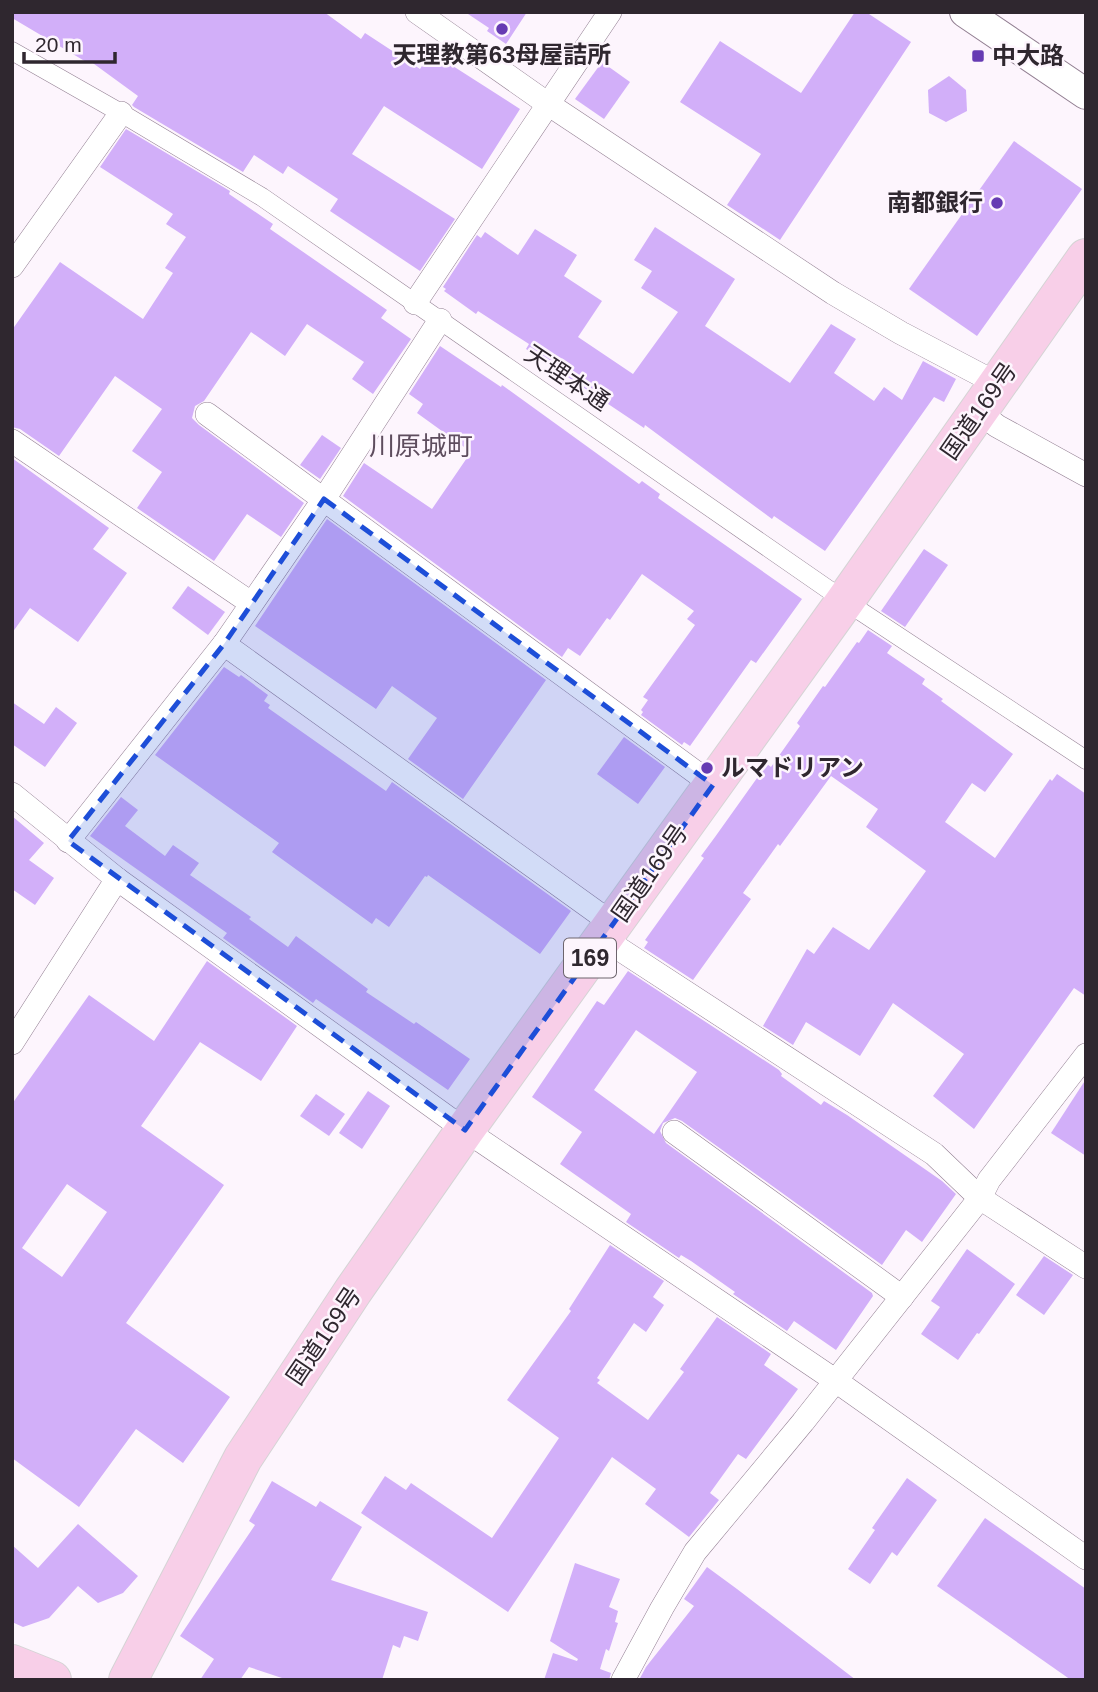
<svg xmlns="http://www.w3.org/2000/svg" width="1098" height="1692" font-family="Arial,'Noto Sans JP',sans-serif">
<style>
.building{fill:#d2aff9;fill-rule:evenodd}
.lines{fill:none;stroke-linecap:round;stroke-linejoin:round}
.pedestrian-casing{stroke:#927f92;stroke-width:19}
.minor-casing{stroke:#927f92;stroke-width:24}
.tertiary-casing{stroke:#927f92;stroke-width:32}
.trunk-casing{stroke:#d5d4d5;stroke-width:40}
.pedestrian{stroke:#fff;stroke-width:18}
.minor{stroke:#fff;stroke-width:23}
.tertiary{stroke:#fff;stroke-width:30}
.trunk{stroke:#f8cfe8;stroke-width:38}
.marked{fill:#1d4ed8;fill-opacity:0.2;stroke:#1d4ed8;stroke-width:5;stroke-dasharray:14 9;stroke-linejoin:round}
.poi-dot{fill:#663bb3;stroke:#fdf5fd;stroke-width:2.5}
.labels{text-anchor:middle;stroke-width:5;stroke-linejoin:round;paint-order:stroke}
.shield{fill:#fdf5fd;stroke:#6d656d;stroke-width:2}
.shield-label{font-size:23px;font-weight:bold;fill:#2f272f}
.poi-label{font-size:24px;font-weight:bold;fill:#2f272f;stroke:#fdf5fd;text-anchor:start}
.street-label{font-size:24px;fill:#2f272f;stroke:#fdf5fd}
.neighbourhood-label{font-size:26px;fill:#5e4d5e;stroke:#fdf5fd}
</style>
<rect width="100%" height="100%" fill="#fdf5fd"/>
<g class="building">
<path d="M12,12h312l37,27 4,-6 55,36 11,-17 89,57 -38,60 -98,-63 -32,48 103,65 -35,52 -90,-60 8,-12 -50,-33 -5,8 -29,-19 -11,17 -109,-65 -2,-2 6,-9 -48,-35 -2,2 -76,-45z"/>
<path d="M465,12h62l-21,32 -19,-13 2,-3z"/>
<path d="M855,12h11l45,30 -131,198 -53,-35 34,-51 -81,-52 40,-61 81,52z"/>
<path d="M602,62l28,20 -26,37 -29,-20z"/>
<path d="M949,76l17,14 1,21 -21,11 -17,-9 -1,-23z"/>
<path d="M126,129l104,62 -1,3 44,30 -3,5 117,81 -6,8 30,21 -38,55 -21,-15 12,-17 -57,-38 -22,32 -34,-24 -47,69 -9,5 -3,12 7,7 105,78 -23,34 -34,-23 -33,47 -77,-53 25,-36 -30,-21 30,-42 -47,-33 -56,80 -39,-27 -8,-2v-97l48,-68 83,57 30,-46 -8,-5 21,-31 -20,-13 7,-10 -73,-47z"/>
<path d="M1014,141l68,48 -105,147 -68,-47z"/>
<path d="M655,227l80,52 -30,47 85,57 41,-59 25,15 -22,34 40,28 10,-14 18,13 21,-39 33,18 -12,23 -10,-5 -109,154 -51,-35 -2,3 -127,-94 -1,3 -118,-79 3,-5 -51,-33 -2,3 -32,-23 2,-2 -3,-2 34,-52 4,3 4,-6 33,23 17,-26 42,26 -13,21 38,25 -24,36 55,37 45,-62 -37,-24 11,-17 -18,-11z"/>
<path d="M440,346l61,41 1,-2 137,99 3,-3 18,13 -2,4 144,101 -46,64 -5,-3 -61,86 -6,-4 -2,3 -41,-30 2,-3 -2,-2 7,-10 -5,-3 52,-72 -8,-6 7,-8 -52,-37 -32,46 -3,-2 -27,38 -12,-8 -6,9 -219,-161 21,-33 68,46 39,-57 -54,-39 6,-9 -14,-10z"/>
<path d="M322,435l19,13 -21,31 -20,-14z"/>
<path d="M12,458l97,70 -16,21 34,24 -49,69 -48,-34 -18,25z"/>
<path d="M327,519l219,161 -83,119 -55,-40 29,-41 -45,-32 -16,23 -121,-83z"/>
<path d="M924,549l24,16 -43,62 -24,-16z"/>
<path d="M188,586l37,26 -17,23 -36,-27z"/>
<path d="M868,630l24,16 -5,7 38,26 -3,5 21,15 -2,2 72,53 -28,38 -13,-9 -27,39 50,36 55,-79 2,2 5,-7 29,20v202l-12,-8 -100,141 -41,-33 31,-42 -71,-51 -33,53 -54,-34 -13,23 -30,-19 44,-77 7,5 19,-27 36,23 57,-79 -60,-44 12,-18 -47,-33 -51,70 -2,-2 -35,49 8,6 -58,81 -49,-32 4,-6 -3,-2 59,-82 -3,-2 14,-19 52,-73 4,3 29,-41 -3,-3 26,-37 2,1 32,-45 2,1z"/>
<path d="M224,667l15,10 2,-2 27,20 -4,6 6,4 -2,3 118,83 6,-9 179,129 -31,43 -112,-79 -1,2 -2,-1 -36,51 -13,-9 -4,6 -100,-72 7,-9 -124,-88z"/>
<path d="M12,702l32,22 12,-17 21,16 -32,44 -33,-23z"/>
<path d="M624,737l41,30 -27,37 -41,-30z"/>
<path d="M121,797l17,13 -13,16 40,30 8,-11 26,18 -9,12 61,42 -2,2 39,28 8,-11 72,53 -2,3 48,32 2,-2 54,37 -22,31 -132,-91 -3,4 -90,-65 4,-5 -137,-97z"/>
<path d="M12,816l32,27 -15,17 25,18 -19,27 -23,-16z"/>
<path d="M207,961l90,65 -36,55 -61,-39 -59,84 83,59 -98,138 104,74 -47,66 -47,-34 -57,78 -67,-49v-354l77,-109 65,46zM67,1184l40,28 -45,65 -40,-29z"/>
<path d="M628,971l151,99 3,4 -1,2 40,29 3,-4 23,14 95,66 14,13 -34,48 -16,-12 -24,35 -200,-144 -7,-3 -12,5 -3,8 6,12 206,150 1,3 -37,54 -42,-29 -7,10 -54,-37 2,-2 -44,-31 -10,-6 -2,3 -53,-36 5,-8 -71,-50 22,-32 -50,-35 65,-96 7,4zM636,1030l61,42 -43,62 -60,-44z"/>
<path d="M1086,1079v77l-35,-23z"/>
<path d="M368,1091l22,15 -28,43 -23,-16z"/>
<path d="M316,1094l29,20 -16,22 -29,-20z"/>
<path d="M610,1245l54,36 -11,16 11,8 -18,27 -12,-9 -37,55 3,2 -3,3 51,37 36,-48 -4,-3 37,-52 54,37 -7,11 34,24 -52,70 -8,-5 -28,39 9,7 -30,37 -44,-33 11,-15 -44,-32 -104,155 -147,-99 24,-37 21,14 5,-7 81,55 67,-100 -52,-38 64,-89 -2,-2z"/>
<path d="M967,1249l48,35 -36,50 -2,-1 -19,27 -37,-26 19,-27 -9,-6z"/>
<path d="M1044,1256l29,19 -29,40 -28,-20z"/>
<path d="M907,1478l30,22 -40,56 -5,-4 -22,32 -22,-15 27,-39 -3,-2z"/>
<path d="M272,1481l44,26 4,-6 42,26 -31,53 97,32 -10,29 -14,-5 -4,12 -7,-3 -11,35h-94l-39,-13 -9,13h-40l14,-21 -34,-23 75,-111 -6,-4z"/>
<path d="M985,1518l101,71v91h-15l-134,-94z"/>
<path d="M78,1524l60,52 -15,17 -25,10 -20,-17 -29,32 -26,9 -11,-5v-77l26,23z"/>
<path d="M575,1563l45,16 -11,28 9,4 -3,11 3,1 -9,28 -3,-2 -6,20 11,4 -2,7h-65l9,-27 24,8 1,-2 -28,-18z"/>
<path d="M707,1567l30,22 119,91h-217l7,-13 48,-61 -10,-7z"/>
</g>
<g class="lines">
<g class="pedestrian-casing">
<path id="pedestrian" d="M12,51l109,62 141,84 583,404 241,159"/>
</g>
<g class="minor-casing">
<g id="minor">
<path d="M417,12l131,92 285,189 68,40 97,51"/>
<path d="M12,266l109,-153"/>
<path d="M415,303l195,-291"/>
<path d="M978,411l19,15 89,49"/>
<path d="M207,414l506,371"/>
<path d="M12,441l239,162"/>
<path d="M224,644l389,280"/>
<path d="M12,794l105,85 348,251 371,251 250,177"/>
<path d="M68,841l156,-197 100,-145 116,-179"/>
<path d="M604,939l330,215 46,44 106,69"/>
<path d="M12,1043l105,-164"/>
<path d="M674,1132l228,165"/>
<path d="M623,1680l39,-72 33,-56 108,-130 177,-224 9,-18 97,-125"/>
</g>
</g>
<g class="tertiary-casing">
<path id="tertiary" d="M965,12l121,82"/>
</g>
<g class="trunk-casing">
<g id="trunk">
<path d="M12,1664l40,16"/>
<path d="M128,1680l115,-222 110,-167 112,-161 380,-529 241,-343"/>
</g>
</g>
<use href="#pedestrian" class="pedestrian"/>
<use href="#minor" class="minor"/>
<use href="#tertiary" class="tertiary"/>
<use href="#trunk" class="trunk"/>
</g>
<path class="marked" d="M324,499l389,286 -248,345 -397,-289 156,-197z"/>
<g class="poi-dot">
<circle cx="502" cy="29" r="7"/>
<rect x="971" y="49" width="14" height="14" rx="3.5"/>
<circle cx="997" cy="203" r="7"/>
<circle cx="707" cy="768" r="7"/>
</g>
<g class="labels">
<rect class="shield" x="564" y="938.5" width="52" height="39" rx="5"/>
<g class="shield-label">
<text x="590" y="966">169</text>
</g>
<g class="poi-label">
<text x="502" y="63" text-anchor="middle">天理教第63母屋詰所</text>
<text x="992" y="64">中大路</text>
<text x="983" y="211" text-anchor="end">南都銀行</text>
<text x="721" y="776">ルマドリアン</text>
</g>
<g class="street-label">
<text transform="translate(567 378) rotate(34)" y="8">天理本通</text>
<text transform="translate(979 411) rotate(-55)" y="8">国道169号</text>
<text transform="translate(650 873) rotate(-55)" y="8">国道169号</text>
<text transform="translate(324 1336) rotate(-56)" y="8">国道169号</text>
</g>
<g class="neighbourhood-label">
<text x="421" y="455">川原城町</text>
</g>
</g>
<rect width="1098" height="1692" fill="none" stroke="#2f272f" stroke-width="28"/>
<path d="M24 52v10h91v-10" fill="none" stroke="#2f272f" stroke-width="3.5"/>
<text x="35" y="52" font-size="21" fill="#2f272f" stroke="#fdf5fd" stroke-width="5" paint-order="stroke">20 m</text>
</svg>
